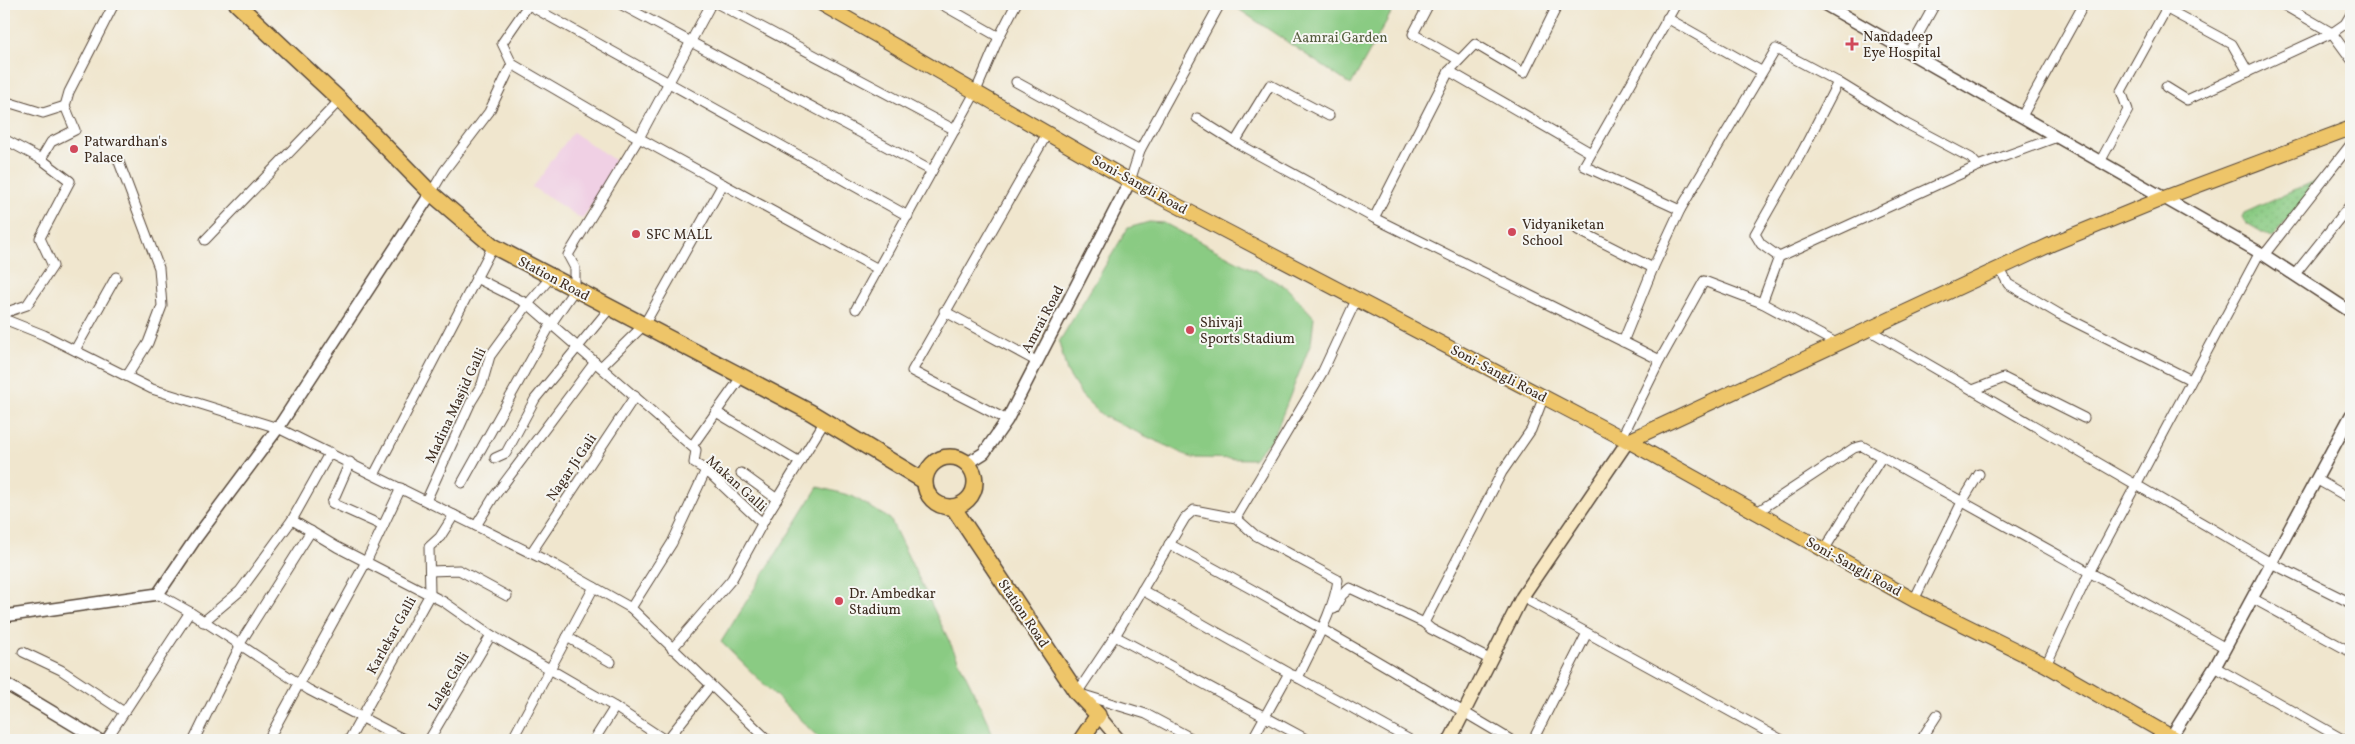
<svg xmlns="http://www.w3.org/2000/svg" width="2355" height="744" font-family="Vollkorn,serif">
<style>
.built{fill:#f0d0e4}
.grass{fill:url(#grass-dots);stroke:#627a50}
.park{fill:#8acb83;stroke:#627a50}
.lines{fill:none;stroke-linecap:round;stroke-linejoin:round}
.minor-casing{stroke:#564638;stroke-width:11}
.tertiary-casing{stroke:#564638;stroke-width:14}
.secondary-casing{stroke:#564638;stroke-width:15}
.primary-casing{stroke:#564638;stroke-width:16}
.trunk-casing{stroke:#564638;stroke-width:18}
.minor{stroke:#fff;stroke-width:9}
.tertiary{stroke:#fff;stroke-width:11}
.secondary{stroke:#f8e8c3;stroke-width:12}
.primary{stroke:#eec569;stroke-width:14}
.trunk{stroke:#eec569;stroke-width:15}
.poi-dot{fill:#d1495b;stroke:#f6f6f2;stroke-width:2}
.labels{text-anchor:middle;stroke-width:4;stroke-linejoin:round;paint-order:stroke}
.poi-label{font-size:14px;fill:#3b2a1e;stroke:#f6f6f2;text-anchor:start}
.park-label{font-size:14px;fill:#535a3c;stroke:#f6f6f2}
.street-label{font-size:14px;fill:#3b2a1e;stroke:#f6f6f2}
</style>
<defs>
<pattern id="grass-dots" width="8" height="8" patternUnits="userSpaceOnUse" patternTransform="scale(1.25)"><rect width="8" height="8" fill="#8acb83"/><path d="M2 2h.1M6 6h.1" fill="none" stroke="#78ae71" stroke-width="1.8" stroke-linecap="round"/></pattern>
</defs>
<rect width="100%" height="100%" fill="#f6f6f2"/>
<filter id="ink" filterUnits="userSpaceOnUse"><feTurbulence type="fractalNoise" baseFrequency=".02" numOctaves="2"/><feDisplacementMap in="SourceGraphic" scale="10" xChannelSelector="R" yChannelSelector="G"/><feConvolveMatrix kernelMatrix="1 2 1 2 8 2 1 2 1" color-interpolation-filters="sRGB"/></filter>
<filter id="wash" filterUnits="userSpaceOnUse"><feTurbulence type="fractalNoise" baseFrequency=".0096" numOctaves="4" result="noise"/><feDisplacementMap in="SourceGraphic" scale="20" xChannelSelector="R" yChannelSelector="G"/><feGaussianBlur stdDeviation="1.12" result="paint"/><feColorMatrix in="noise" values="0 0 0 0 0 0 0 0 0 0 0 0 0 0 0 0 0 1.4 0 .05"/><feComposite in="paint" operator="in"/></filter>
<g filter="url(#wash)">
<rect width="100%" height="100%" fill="#f0e6ce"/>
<path class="built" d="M573,132l47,32 -38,55 -50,-32z"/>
<path class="grass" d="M2324,177l-52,61 -27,-16 -3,-5 2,-4z"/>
<g class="park">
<path d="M1231,4h165l-45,81z"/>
<path d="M1149,222l15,1 122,64 28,30 -3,26 -37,93 -21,23 -61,-1 -89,-42 -21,-20 -15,-24 -8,-30 69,-114z"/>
<path d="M818,487l34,9 38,23 82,169 20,44 -6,8h-165l-100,-98z"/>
</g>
</g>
<g filter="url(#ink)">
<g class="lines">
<g class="minor-casing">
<g id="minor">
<path d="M527,4l381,212"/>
<path d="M620,4l312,167"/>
<path d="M711,4l-72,134 239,131"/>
<path d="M718,4l237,126"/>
<path d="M941,4l58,33"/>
<path d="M1429,4l-16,30 46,26"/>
<path d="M2282,4l50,29 19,26"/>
<path d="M2167,9l65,35 16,28"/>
<path d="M1667,18l94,53"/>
<path d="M1909,51l26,-47"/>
<path d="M1449,71l142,82"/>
<path d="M1016,82l124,68"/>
<path d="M2166,87l21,13 145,-67 13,-9 6,-10"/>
<path d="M4,101l39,12 22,-7"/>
<path d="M2022,116l62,-112"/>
<path d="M1197,118l38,24 139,76 286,142 44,-79 58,22"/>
<path d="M4,139l37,20"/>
<path d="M1235,142l35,-57 59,31"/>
<path d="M119,162l40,106 3,38 -14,37 -21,33"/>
<path d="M2100,162l28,-52 -7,-19 48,-87"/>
<path d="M1130,181l10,-31 80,-146"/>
<path d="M431,193l13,-22 45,-59 23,-48 -10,-21 27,-39"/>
<path d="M1680,210l96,-161 62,33 67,41 66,35 7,8"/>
<path d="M1374,218l75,-147 26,-27 49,29 34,-69"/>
<path d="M1578,230l75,38 27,-58 -96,-44 92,-162"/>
<path d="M205,240l135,-140"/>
<path d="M2264,255l87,-111"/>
<path d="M1779,257l-18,-13 -6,-10 48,-84 35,-68"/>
<path d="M2000,269l8,15 51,30 132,66"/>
<path d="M2295,274l56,-70"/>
<path d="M476,278l52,26 168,146 -2,13 12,7 56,53"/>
<path d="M856,309l120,-218 23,-54 17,-33"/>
<path d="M944,311l92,50"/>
<path d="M4,313l23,-8 26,-39 -13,-28 30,-57 -29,-22 10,-17 24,-12 -10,-24 4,-14 45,-88"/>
<path d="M4,319l40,16 108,54 126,39 277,137 76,43 137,132"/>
<path d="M1869,330l402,233 80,40"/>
<path d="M1623,342l30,-74"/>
<path d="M1838,344l-76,-41 17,-46 199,-91 79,-29"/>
<path d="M75,350l41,-73"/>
<path d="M601,367l43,-42 79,-141"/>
<path d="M1973,390l31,-12 80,40"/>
<path d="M716,412l84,50"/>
<path d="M1007,420l-95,-49 136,-239"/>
<path d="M1622,437l38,-77"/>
<path d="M692,446l50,-70"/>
<path d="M495,458l11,-5 29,-54 75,-91"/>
<path d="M350,462l-18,41 51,23"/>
<path d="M741,473l36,26"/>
<path d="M374,475l119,-229"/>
<path d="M2316,479l35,20"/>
<path d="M462,483l89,-159 24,-35v-21l-7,-13 71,-117 -127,-74"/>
<path d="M426,501l45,-99 11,-18 8,-28 38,-52 23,-27"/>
<path d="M1757,512l97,-64 8,-2 362,201"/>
<path d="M1236,518l86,-145 35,-75"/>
<path d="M292,520l45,27 107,55 47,33 124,72 50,33"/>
<path d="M476,526l17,-28 102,-136"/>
<path d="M1169,544c116,62 229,129 342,196"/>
<path d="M1824,550l57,-92"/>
<path d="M531,553l104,-157"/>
<path d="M430,571l29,-1 48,26"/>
<path d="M1142,590l147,83 -37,67"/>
<path d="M158,594l32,18 119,78 96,50"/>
<path d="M1522,597l260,143"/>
<path d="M2252,598l99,54"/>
<path d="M1914,600l48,-98 17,-28"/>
<path d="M631,608l41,-65 34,-73"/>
<path d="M1334,609l8,-14 8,-7 74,35 7,6 60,31"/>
<path d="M203,622l37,-31 52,-71 38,-68"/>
<path d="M1424,623l78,-151 29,-42 13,-34"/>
<path d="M1115,636l193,104"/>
<path d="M567,637l44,25"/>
<path d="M239,645l72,-114"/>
<path d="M672,649l60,-70 35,-64 58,-94"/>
<path d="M23,652l38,18 63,42"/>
<path d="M2046,665l44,-94 170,-319"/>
<path d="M2215,667l129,73"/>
<path d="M1293,675l117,65"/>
<path d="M106,740l84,-128"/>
<path d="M194,740l46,-94"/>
<path d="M268,740l98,-178 35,-74"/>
<path d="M349,740l81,-146 -1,-47 11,-10 14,-22"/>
<path d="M429,740l62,-105"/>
<path d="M512,740l82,-153"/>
<path d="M594,740l21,-33"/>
<path d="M667,740l43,-54"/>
<path d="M1195,740l-49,-26 -69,-21 38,-57 70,-118 9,-8 42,8 19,17 83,45c-5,34 -26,67 -40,98"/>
<path d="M1533,740l54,-107"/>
<path d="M1921,740l16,-25"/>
</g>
</g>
<g class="tertiary-casing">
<g id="tertiary">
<path d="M1824,4l440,251 87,57"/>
<path d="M968,463l16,-10 23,-33 123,-239"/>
<path d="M4,616l154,-22 38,-56 82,-110 153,-235"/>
<path d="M4,683l95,57"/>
<path d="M2171,737l44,-70 136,-252"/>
</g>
</g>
<g class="secondary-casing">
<g id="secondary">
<path d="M1098,715l21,25"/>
<path d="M1450,740l72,-143 106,-156"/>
</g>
</g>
<g class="primary-casing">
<g id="primary">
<path d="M822,4l308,177 498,260 286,159 132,65 131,75"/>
<path d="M1628,441l426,-198 110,-45 187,-70"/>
</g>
</g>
<g class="trunk-casing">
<g id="trunk">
<path d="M237,4l103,96 91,93 62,53 317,166 114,69"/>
<circle cx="950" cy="482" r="25"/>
<path d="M953,507l124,186 21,22 -17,25"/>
</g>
</g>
<use href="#minor" class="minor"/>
<use href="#tertiary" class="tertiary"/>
<use href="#secondary" class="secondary"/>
<use href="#primary" class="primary"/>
<use href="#trunk" class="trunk"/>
</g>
</g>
<g class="poi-dot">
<path d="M1849.5 36.5h5v5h5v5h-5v5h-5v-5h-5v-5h5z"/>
<circle cx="74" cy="149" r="5"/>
<circle cx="1512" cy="232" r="5"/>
<circle cx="636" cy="234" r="5"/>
<circle cx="1190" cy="330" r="5"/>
<circle cx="839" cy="601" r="5"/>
</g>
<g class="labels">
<g class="poi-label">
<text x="1863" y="41">Nandadeep<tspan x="1863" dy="16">Eye Hospital</tspan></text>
<text x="84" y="146">Patwardhan's<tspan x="84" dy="16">Palace</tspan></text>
<text x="1522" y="229">Vidyaniketan<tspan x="1522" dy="16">School</tspan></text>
<text x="646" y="239">SFC MALL</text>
<text x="1200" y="327">Shivaji<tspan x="1200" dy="16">Sports Stadium</tspan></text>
<text x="849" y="598">Dr. Ambedkar<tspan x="849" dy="16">Stadium</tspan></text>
</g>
<g class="park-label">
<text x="1340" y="42">Aamrai Garden</text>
</g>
<g class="street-label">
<text transform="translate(1140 184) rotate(29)" y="5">Soni-Sangli Road</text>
<text transform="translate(554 278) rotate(28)" y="5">Station Road</text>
<text transform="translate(1042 319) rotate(-62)" y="5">Amrai Road</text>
<text transform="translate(1499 373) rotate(28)" y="5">Soni-Sangli Road</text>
<text transform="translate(455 405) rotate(-65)" y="5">Madina Masjid Galli</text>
<text transform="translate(571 467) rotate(-56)" y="5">Nagar Ji Gali</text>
<text transform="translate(737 483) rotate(42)" y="5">Makan Galli</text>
<text transform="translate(1854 566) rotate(29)" y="5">Soni-Sangli Road</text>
<text transform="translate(1024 613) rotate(56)" y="5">Station Road</text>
<text transform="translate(391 635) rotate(-61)" y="5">Karlekar Galli</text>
<text transform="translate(448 681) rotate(-59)" y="5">Lalge Galli</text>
</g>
</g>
<rect width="2355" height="744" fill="none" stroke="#f6f6f2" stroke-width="20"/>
</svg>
